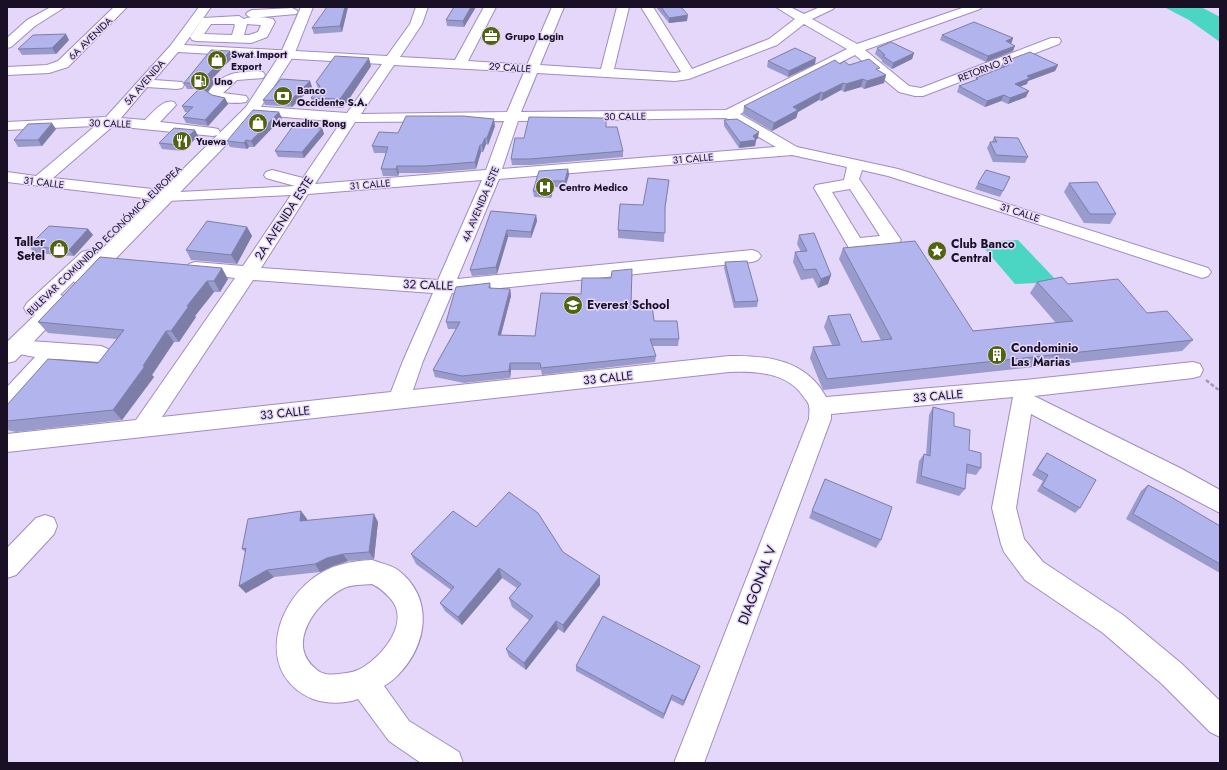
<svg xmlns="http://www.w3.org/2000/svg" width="1227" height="770" font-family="Jost,sans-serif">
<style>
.water{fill:#4bd6c3}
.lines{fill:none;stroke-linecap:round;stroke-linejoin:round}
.minor-casing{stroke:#a18bc2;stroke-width:2}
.major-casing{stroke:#a18bc2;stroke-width:2}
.path{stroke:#a599b8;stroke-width:2.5;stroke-dasharray:4 2;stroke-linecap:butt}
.minor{fill:#fff;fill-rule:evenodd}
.major{fill:#fff;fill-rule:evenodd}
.wall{fill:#999bcd}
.shaded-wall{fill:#7d7ea7}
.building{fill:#b2b4ee;stroke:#7d7ea7}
.labels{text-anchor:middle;stroke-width:3;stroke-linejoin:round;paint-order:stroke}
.far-poi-label{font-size:10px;font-weight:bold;fill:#191025;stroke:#e5d7fa;text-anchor:start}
.far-street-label{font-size:10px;fill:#191025;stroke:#e5d7fa}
.street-label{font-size:12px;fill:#191025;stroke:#e5d7fa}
.poi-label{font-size:12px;font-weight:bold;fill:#191025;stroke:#e5d7fa;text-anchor:start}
.near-street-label{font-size:14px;fill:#191025;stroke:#e5d7fa}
</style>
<rect width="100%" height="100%" fill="#e5d7fa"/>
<g class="water">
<path d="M1164,7h37l19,10v25l-31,-22z"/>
<path d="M1018,240l40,42 -43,2 -36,-42z"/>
</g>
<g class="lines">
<g class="minor-casing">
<g id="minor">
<path d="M51,7h14l-30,19 -24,21 -4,1v-10l20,-18z"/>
<path d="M114,7h13l-59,60 -19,6 -42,2v-8l40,-2 11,-4z"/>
<path d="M199,7h12l-27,38 203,11 23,-32 6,-17h12l-6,17 -22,33 55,3 29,-53h12l-28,54 59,4 25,-58h12l-24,58 61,4 16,-62h12l-15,62 61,4 6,-1 -40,-65h12l39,62 77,-30 26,-20 -19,-12h14l14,7 16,-7h15l-2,2 -21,10 45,25 108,-37h17l-2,2 -115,41 44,36 12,2 130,-50h8l2,3 -2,3 -136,52h-8l-16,-4 -44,-37 -115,59 57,33 101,22 310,99 3,4 -3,4 -6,2 -6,-2 -198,-65 -110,-35 -26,-6 -3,9 42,61 -3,4c-14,4 -35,8 -49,4l-35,-60 2,-3 28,-5 3,-13 -55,-12 -293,24 -42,100 295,-29 6,2 3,4 -3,4 -6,2 -300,31 -29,68 -10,29 316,-34c38,-1 77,4 97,41l199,-17 168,-18 7,2 3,6 -3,6 -7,2 -159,18 146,72 40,22v23l-189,-99 -15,94 8,31 19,23 80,53 59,49 38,37v36l-10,-5 -48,-48 -59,-51 -78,-53 -21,-28 -3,-8 -9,-36 21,-111 -182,17v5l-127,344h-30l135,-344c0,-4 1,-9 0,-13 0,-3 -4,-7 -6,-10 -16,-24 -48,-25 -74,-24l-722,80v-18l129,-14 99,-142 -46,-6 -3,-4 3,-4 6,-2 48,4 48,-71 -124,6 -6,-2 -2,-3 2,-3 134,-7 -29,-8 -2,-3 2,-3 6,-2 31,8 38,-56 -89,-8 -5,-1 -2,-3 2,-3 5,-1 95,7 35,-49 -204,-12 -24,28 28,2 2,3 -2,3 -5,1 -30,-2 -26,31 24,2c8,-7 17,-21 29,-18l2,3 -16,17 53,6 5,1 2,3 -2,3 -5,1 -100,-10 -60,52 99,11 6,2 2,3 -2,3 -6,2 -145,-17v-10l29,4 59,-50 -88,4v-8l99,-5 65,-72zM804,24l43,25 -121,61 -205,2 16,-39 138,8 14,-2 88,-34zM394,65l130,7 -17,40 -146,2zM726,118l50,29 -274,22 16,-48zM504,121l-18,49 -171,14 40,-62zM482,180l-44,100 -177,-12 47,-74zM850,189l30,47 -20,2 -28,-46zM253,280l180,13 -30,68 -12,31 -229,25z"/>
<path d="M292,8l4,2 2,2 -2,2 -44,4 -4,-2 -2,-2 2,-2 4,-2z"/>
<path d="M239,16l5,3c8,-3 21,-2 29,0l2,3 -8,15 -16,6 -55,-2 -4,-1 -2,-3 13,-19zM211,24h23l1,1 -3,10 -28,-1zM247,24l14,1 -3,7 -9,3h-5z"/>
<path d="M258,71l5,1 2,3 -2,3 -26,2 -14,13 23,3 2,3 -2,3c-10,2 -33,1 -39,-8 14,-21 28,-22 51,-23z"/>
<path d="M16,340l85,6 7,3 3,5 -3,5 -7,3 -44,-3 -42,48 -8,2v-22l28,-30 -26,-5 -2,-7 2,-3z"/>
<path d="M45,515l9,3 3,8 -3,8 -38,41 -9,3v-30l29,-30z"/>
<path d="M372,560c8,3 19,5 26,10 36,28 30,74 0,105 -4,4 -9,8 -14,11l25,35 50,31 4,11h-42l-32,-22 -31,-42c-14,5 -31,5 -45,0 -55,-23 -41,-89 -1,-120 18,-14 38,-18 60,-19zM372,584c7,3 11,7 17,13 23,23 -5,58 -27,71 -7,4 -15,5 -23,6 -9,1 -17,1 -23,-5 -31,-25 0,-66 26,-80 9,-5 21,-4 30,-5z"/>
</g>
</g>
<g class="major-casing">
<path id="major" d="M301,7h12l-19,48 -37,58 -167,172 -7,2 -7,-2 -2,-4 -14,14 7,2 3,5 -3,5 -52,54 -8,2v-21l28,-27 -8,-2 -3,-5 3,-5 55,-51 7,-2 7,2 1,2 149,-147 34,-52z"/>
</g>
<path class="path" d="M1206,380l14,11"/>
<use href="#minor" class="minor"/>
<use href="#major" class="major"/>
</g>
<g class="wall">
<path d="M348,7l-6,25 -28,2 -2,-6z"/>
<path d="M454,7h22l-12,20 -17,-1 -1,-6z"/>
<path d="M656,7h25l6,14 -18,2z"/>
<path d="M942,35l71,3 -2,6 2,7 -27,11 -46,-22z"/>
<path d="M69,40l-13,14 -34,1 -4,-6z"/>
<path d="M877,48l37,5 -2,6 -20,10 -10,-7v-2l-7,-6z"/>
<path d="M233,57l-21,22 2,4 -6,9 4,3 13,3 3,6 -20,22 -22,-3 -3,-6 4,-5h-2l-3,-6 17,-17h-12l-3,-6z"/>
<path d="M768,61l47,3 -27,13 -21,-10z"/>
<path d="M1003,62l55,3 -3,6 -27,10 -1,3 -7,2 6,11 -18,7 -7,-3 -16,6 -28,-15 2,-6 17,-6v-2l25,-9 -1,-1z"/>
<path d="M849,65l30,6 7,4 -2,8 -20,6 -3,-2 -17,5 -3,-2 -20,11 -2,-1 -21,12 -2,6 -24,13 -29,-17 1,-8z"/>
<path d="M371,66l-28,42 -29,-1 -3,-9 7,-9 -2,-7z"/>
<path d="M310,81l2,6 -20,20 -27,-2 -2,-5z"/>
<path d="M282,118l-28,29h-5l-2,2 -17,-2 -3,-6z"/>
<path d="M724,120l34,18 -2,2 -1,6 -16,2 -15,-22z"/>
<path d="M495,126l-7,19 -2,-1 -3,8h-2l-5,17 -49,4h-28l-1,3h-15l-2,-7 5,-16h-12l-2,-7 26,-13z"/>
<path d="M606,127l17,24v6l-92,8h-19l-1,-6 13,-21z"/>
<path d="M322,128l2,6 -20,24 -26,-1 -3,-6z"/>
<path d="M56,129l-14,17 -24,1 -4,-7z"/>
<path d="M195,130l3,6 -15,15 -21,-2 -3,-6z"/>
<path d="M994,137l34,20 -3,6 -32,-1 -6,-14 3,-6h2z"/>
<path d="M568,169l1,6 -4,13 -11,-1 -3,11 -17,-1 -1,-6z"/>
<path d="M1010,177l-10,20 -25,-8 3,-6z"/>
<path d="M669,180l-4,31 -1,31 -46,-4v-8z"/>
<path d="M1069,183l47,31 -6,10 -26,-1 -20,-31z"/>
<path d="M491,211l45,4 1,6 -6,17 -23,-1 -11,37 -25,2 -2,-6z"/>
<path d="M247,227l5,9 -15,28 -46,-4 -5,-10z"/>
<path d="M88,229l5,6 -19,21 -40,-3 -5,-7z"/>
<path d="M799,235l32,40 -3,9 -10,4 -5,-10 -12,2 -8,-18 2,-10h6l-4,-8z"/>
<path d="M843,248l130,83 83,-8 -26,-30 7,-11 31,2 79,29 46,27 -11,11 -359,39 -13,-32 3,-11 19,-2 -8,-18 4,-11 34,26 19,-2 -42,-81z"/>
<path d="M100,257l128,22 -8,13h-6l-19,24 1,1 -17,25h-5l-22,33 2,2 -32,43 -106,12 -9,-2v-25l91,-42 19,-24 -69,-6 -10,-11z"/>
<path d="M725,262l33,39 -1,6 -23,1 -10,-40z"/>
<path d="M490,283l1,5 19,1 1,7 -10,39 34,1 96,-31 48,34 -1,7h-26l4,10 -1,6 -113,13 -1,-5h-30l-1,8 -46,5 -29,-6 -2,-7 23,-41h-8l-2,-7z"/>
<path d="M933,407l21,19 27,42 -5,7 -10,-2 -1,16 -6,7 -43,-13 3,-22 5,-7 2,1 3,-40z"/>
<path d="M1047,453l33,55 -5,5 -38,-22 6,-10 -11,-6 10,-16z"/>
<path d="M825,479l56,61 -5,8 -67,-30z"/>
<path d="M1148,485l72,41v47l-94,-54 15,-28z"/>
<path d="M301,511l6,8v2l71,1 -4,37 -26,2 -15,5 -13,6 -46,5 -28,16 -7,-7 7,-33 -4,-4z"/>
<path d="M476,527l87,25 37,33 -36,48 -6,-4 -32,41 -17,-13 -3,-8 23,-29 -17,-13 -3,-9 8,-10 -15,-10 -40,47 -17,-14 -5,-8 11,-13 -35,-26 -5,-10z"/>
<path d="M576,666l122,5 -15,35 -12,-6 -8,19 -87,-48z"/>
</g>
<g class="shaded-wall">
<path d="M345,7h3l-6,25 -2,-6z"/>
<path d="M471,7h5l-12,20 -1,-6z"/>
<path d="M688,15l-1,6 -18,2v-5z"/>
<path d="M66,34l3,6 -13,14 -4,-6z"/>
<path d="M1013,38l-2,6 -5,-3z"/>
<path d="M1015,46l-2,5 -27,11 2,-6z"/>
<path d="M230,51l3,6 -21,22 2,4 -8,12 -6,-12z"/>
<path d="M914,53l-2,6 -20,10 1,-6z"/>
<path d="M369,58l2,8 -28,42 -3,-9z"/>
<path d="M816,58l-1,6 -27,13 1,-6z"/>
<path d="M1058,65l-3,6 -27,10 -1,3 -15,6 3,-6 12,-8z"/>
<path d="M886,75l-2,8 -20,6 3,-8z"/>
<path d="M863,79l-2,8 -17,5 2,-8z"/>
<path d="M310,81l2,6 -20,20 -2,-6z"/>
<path d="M843,83l-2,7 -20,11 2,-8z"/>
<path d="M1029,91l-3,6 -18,7 2,-6z"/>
<path d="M821,92l-2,8 -21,12 -2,6 -24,13 2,-8 19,-16z"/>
<path d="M1004,95l-3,6 -16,6 2,-6z"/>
<path d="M225,98l3,6 -20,22 -3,-6z"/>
<path d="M279,112l3,6 -28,29 -3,-6z"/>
<path d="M494,119l1,7 -7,19 -1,-7z"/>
<path d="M52,123l4,6 -14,17 -4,-6z"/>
<path d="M322,128l2,6 -20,24 -2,-6z"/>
<path d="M195,130l3,6 -15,15 -4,-6z"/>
<path d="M759,132l-1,6 -2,2 -1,6 -16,2 1,-6z"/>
<path d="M485,138l1,6 -3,8 -1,-7z"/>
<path d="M246,140l3,7 -2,2 -3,-6z"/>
<path d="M480,145l1,7 -5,17 -1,-7z"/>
<path d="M397,166l2,7 -1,3 -2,-7z"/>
<path d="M568,169l1,6 -4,13v-7z"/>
<path d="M553,181l1,6 -3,11 -1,-6z"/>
<path d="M536,215l1,6 -6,17v-6z"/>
<path d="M247,227l5,9 -15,28 -6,-9z"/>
<path d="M88,229l5,6 -19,21 -5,-6z"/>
<path d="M507,230l1,7 -11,37 -1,-7z"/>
<path d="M222,268l6,11 -8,13 -6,-11z"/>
<path d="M831,275l-3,9 -10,4 3,-9z"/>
<path d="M207,281l7,11 -19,24 1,1 -17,25 -8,-11 16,-25z"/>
<path d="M510,289l1,7 -12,46 -1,-7z"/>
<path d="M166,331l8,11 -22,33 2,2 -32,43 -9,-10z"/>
<path d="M510,363l1,7 -1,8 -1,-7z"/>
<path d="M301,511l6,8 -1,10 -6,-8z"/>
<path d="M374,514l4,8 -4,37 -5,-7z"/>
<path d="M343,554l5,7 -15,5 -13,6 -5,-8 12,-6z"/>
<path d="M499,568l3,10 -40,47 -4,-8z"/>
<path d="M267,570l7,7 -28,16 -7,-7z"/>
<path d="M600,576v9l-36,48 -1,-8z"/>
<path d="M556,621l2,8 -32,41 -2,-7z"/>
<path d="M700,666l-2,5 -15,35 1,-5z"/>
<path d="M672,695l-1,5 -8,19 1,-5z"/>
</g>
<g class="building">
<path d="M327,7h18l-5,19 -28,2z"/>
<path d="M454,7h17l-8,14 -17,-1z"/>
<path d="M661,7h20l7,8 -19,3z"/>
<path d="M974,22l39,16 -7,3 9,5 -27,10 -46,-21z"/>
<path d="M66,34l-14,14 -34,1 15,-14z"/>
<path d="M891,42l23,11 -21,10 -10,-7 2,-1 -8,-7z"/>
<path d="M795,48l21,10 -27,13 -21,-10z"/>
<path d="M211,50l19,1 -30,32h-16z"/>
<path d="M1030,52l28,13 -31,11 3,2 -15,6 14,7 -19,7 -6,-3 -17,6 -28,-15 19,-7 -2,-1 33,-13 -6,-3z"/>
<path d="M335,56l34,2 -29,41 -29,-1 9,-12 -4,-4z"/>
<path d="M869,59l11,9 -4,1 10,6 -19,6 -4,-2 -17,5 -3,-1 -20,10 -2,-1 -28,15 5,3 -24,13 -30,-17 91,-46 5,4 4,-3 5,4z"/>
<path d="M211,77l-8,12 9,6 13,3 -20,22 -22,-3 10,-10 -11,-1z"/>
<path d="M281,79l29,2 -20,20 -27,-1z"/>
<path d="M253,110l26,2 -28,29 -5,-1 -2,3 -17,-2z"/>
<path d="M406,116h57l31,3 -7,19h-2l-3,7h-2l-5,17 -49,4h-29l-1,3h-15l7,-22 -16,-1 7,-14 19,1z"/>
<path d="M529,117l77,1v9h11l6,24 -93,8h-19l4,-21h9z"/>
<path d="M737,119l22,13 -6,4 3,4 -16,2 -16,-22z"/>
<path d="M52,123l-14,17h-24l14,-16z"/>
<path d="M293,126l29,2 -20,24 -27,-1z"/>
<path d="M174,128l21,2 -16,15 -20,-2z"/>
<path d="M994,137l24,1 10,19 -32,-2 -6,-13h7z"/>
<path d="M568,169l-3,12h-12l-3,11 -17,-1 6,-20z"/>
<path d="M986,170l24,7 -7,14 -25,-8z"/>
<path d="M648,178l21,2 -4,27v26l-47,-3 2,-26 23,1z"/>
<path d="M1097,182l19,32h-26l-21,-31z"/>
<path d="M491,211l45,4 -5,17 -24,-2 -11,37 -26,3z"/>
<path d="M207,221l40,6 -16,28 -45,-5z"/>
<path d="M49,226l39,3 -19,21 -40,-4z"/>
<path d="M814,233l17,42 -10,4 -5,-10 -12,1 -9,-18 12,-1 -8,-16z"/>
<path d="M915,241l58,90 100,-10 -36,-39 25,-5 6,7 50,-5 29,34 20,-2 26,29 -366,39 -14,-32 27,-2 -12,-29 22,-2 12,28 30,-3 -49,-91z"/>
<path d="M100,257l122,11 -8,13h-7l-20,25h2l-18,25h-5l-23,35h2l-32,44 -106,11v-16l41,-46 50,4 26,-33 -86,-8z"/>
<path d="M747,261l11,40 -23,1 -10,-40z"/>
<path d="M632,269l-1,36h21l2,16h23l2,18h-29l6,17 -115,12 -1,-5h-30l-1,8 -47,5 -29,-6 27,-48h-14l10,-35 34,-4 -1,5 21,1 -12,46 37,1 6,-43 40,1 1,-16h29l1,-7z"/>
<path d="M933,407l21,6v13l16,4 -1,20 12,3v15l-14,-4 -2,25 -44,-13 3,-22 6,2z"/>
<path d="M1047,453l49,27 -16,28 -38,-22 6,-11 -11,-6z"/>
<path d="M825,479l67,28 -11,33 -69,-29z"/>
<path d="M1148,485l23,12 49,29v38l-87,-50z"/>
<path d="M509,492l29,21 25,39 37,24 -37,49 -7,-4 -32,42 -18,-14 27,-33 -24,-18 12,-14 -22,-16 -41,49 -18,-14 14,-16 -43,-33 42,-43 23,16z"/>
<path d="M301,511l-1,10 74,-7 -5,38 -26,2 -16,4 -12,6 -48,6 -28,16 7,-38 -4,1 6,-30z"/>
<path d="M603,616l97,50 -16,35 -12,-6 -8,19 -88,-48z"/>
</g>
<defs>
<g id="office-disc" transform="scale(1)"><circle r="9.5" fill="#50630e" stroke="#e5d7fa"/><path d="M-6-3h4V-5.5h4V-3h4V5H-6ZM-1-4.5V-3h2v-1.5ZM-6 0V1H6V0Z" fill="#fff"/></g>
<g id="shop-disc" transform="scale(1)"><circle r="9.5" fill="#50630e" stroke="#e5d7fa"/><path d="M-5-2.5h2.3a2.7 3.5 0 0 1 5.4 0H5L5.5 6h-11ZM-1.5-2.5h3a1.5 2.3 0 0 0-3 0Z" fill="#fff"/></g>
<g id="fuel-disc" transform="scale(1)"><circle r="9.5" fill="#50630e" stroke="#e5d7fa"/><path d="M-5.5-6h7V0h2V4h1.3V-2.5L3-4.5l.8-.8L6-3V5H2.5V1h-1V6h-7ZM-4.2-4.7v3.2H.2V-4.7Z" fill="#fff"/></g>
<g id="bank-disc" transform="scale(1)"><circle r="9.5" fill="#50630e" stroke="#e5d7fa"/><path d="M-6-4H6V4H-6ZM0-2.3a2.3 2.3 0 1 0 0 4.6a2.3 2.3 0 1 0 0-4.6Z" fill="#fff"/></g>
<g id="restaurant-disc" transform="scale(1)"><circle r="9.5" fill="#50630e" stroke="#e5d7fa"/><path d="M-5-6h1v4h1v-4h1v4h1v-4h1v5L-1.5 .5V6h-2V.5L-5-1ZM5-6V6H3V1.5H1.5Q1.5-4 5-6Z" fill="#fff"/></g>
<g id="hospital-disc" transform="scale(1)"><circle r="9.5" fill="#50630e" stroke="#e5d7fa"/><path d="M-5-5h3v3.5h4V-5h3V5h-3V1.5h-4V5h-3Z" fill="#fff"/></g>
<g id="sight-disc" transform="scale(1)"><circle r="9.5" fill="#50630e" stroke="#e5d7fa"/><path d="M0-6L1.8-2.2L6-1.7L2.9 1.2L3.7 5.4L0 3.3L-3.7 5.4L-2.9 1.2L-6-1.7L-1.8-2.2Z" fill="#fff"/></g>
<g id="school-disc" transform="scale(1)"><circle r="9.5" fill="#50630e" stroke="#e5d7fa"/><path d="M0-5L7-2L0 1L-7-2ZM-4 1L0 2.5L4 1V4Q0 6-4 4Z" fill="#fff"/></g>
<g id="building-disc" transform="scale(1)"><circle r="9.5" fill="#50630e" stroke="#e5d7fa"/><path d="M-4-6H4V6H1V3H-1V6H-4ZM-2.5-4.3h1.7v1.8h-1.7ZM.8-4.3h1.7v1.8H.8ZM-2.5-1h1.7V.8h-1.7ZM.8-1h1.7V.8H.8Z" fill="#fff"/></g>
</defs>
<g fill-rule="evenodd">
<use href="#office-disc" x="491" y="36"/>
<use href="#shop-disc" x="217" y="60"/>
<use href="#fuel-disc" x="200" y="81"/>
<use href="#bank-disc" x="283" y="96"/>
<use href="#shop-disc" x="258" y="123"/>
<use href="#restaurant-disc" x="182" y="141"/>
<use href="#hospital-disc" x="545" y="187"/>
<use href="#shop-disc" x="59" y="249"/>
<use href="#sight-disc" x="937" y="251"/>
<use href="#school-disc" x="573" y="305"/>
<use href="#building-disc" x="997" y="355"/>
</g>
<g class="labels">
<g class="far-poi-label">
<text x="505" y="40">Grupo Login</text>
<text x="231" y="58">Swat Import<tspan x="231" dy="12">Export</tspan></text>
<text x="214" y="85">Uno</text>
<text x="297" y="94">Banco<tspan x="297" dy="12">Occidente S.A.</tspan></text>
<text x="272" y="127">Mercadito Rong</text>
<text x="196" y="145">Yuewa</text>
<text x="559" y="191">Centro Medico</text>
</g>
<g class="far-street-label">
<text transform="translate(90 38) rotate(-44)" y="4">6A AVENIDA</text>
<text transform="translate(510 67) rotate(4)" y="4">29 CALLE</text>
<text transform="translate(985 68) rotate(-21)" y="4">RETORNO 31</text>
<text transform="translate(144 82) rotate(-49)" y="4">5A AVENIDA</text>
<text transform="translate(625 116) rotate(-1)" y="4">30 CALLE</text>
<text transform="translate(110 123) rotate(2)" y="4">30 CALLE</text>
<text transform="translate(693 158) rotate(-5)" y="4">31 CALLE</text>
<text transform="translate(44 182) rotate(7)" y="4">31 CALLE</text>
<text transform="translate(370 184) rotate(-5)" y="4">31 CALLE</text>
<text transform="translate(480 204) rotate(-67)" y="4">4A AVENIDA ESTE</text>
<text transform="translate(1020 212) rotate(18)" y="4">31 CALLE</text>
<text transform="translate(104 240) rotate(-44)" y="4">BULEVAR COMUNIDAD ECONÓMICA EUROPEA</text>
</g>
<g class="street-label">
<text transform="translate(284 218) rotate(-57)" y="4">2A AVENIDA ESTE</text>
<text transform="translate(428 285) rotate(2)" y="4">32 CALLE</text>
<text transform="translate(608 378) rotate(-6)" y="4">33 CALLE</text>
<text transform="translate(938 396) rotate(-5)" y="4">33 CALLE</text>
<text transform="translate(285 413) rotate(-6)" y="4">33 CALLE</text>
</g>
<g class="poi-label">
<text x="45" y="246" text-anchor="end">Taller<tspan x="45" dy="14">Setel</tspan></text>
<text x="951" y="248">Club Banco<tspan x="951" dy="14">Central</tspan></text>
<text x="587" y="309">Everest School</text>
<text x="1011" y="352">Condominio<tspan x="1011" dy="14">Las Marias</tspan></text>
</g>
<g class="near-street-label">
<text transform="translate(757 585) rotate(-69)" y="5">DIAGONAL V</text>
</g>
</g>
<rect width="1227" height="770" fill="none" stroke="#191025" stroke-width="16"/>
</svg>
